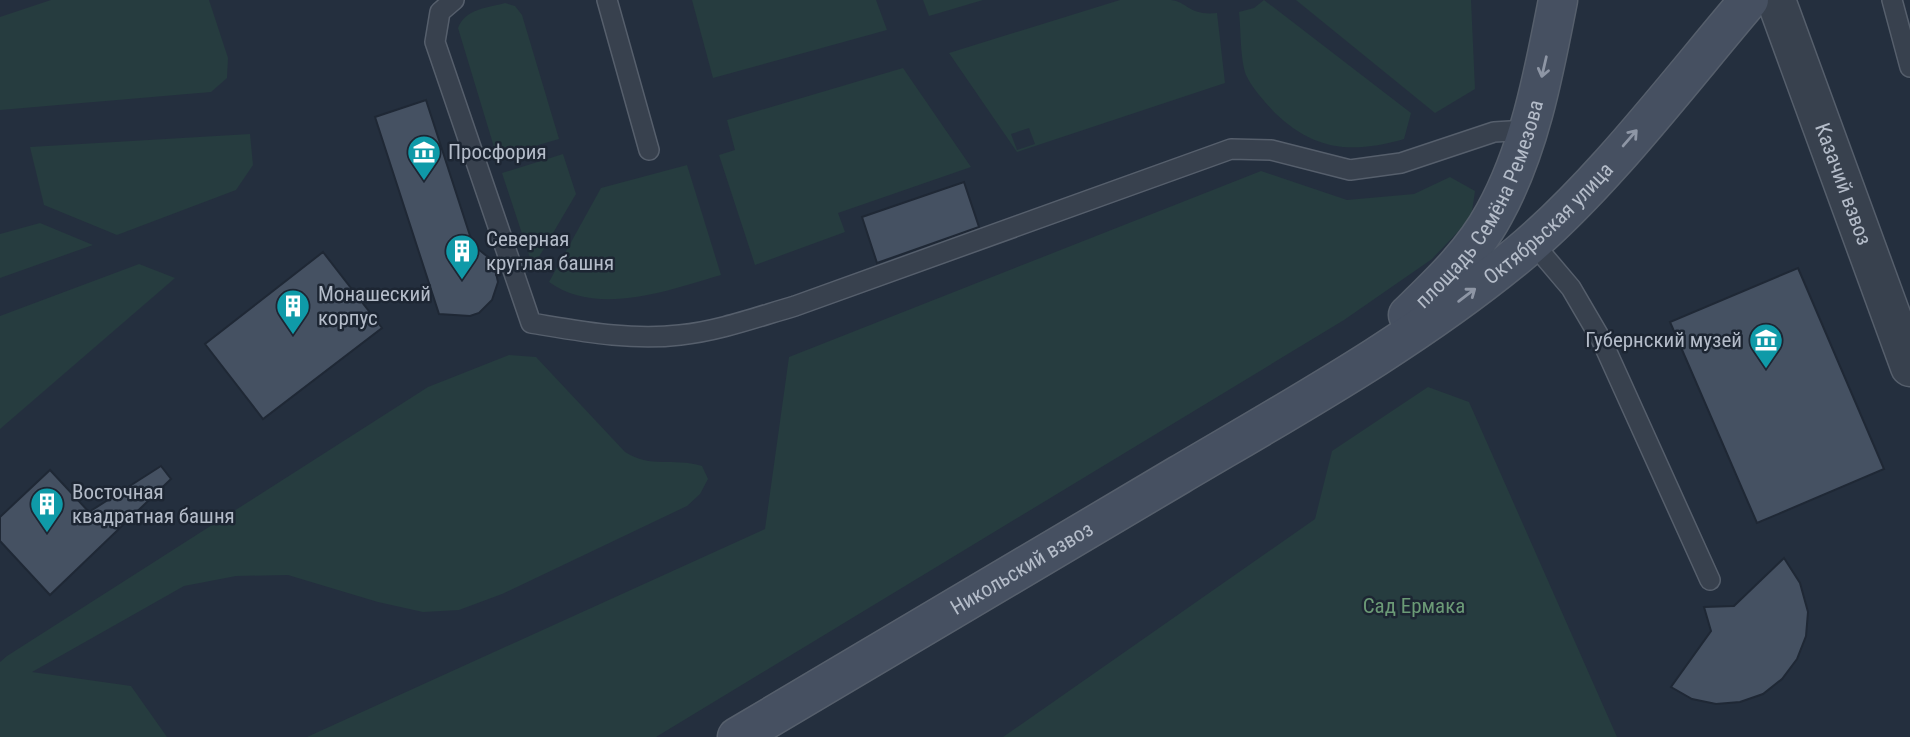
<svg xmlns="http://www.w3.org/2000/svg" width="1910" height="737" font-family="'Roboto Condensed',sans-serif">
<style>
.green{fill:#263c3f;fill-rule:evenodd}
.building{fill:#455162;stroke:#1f2835;stroke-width:2}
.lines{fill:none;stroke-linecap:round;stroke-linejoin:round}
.lane-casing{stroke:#565f6c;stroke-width:22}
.street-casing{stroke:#565f6c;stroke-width:41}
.secondary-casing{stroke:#565f6c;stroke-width:41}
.lane{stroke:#38414e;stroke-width:19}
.street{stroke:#38414e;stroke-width:38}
.secondary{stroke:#465061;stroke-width:38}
.oneway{stroke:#8e96a5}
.labels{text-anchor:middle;stroke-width:5;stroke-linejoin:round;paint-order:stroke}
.poi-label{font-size:21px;fill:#b4bcc9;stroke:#1d2633;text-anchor:start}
.street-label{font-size:21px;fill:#b4bcc9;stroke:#1d2633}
.park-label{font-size:21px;fill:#6b9a76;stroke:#1d2633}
</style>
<rect width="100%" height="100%" fill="#242f3e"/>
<g class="green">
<path d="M51,0h158l19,58 -1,20 -16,14 -211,18v-93z"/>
<path d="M692,0h184l11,30 -174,48z"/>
<path d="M923,0h60l-54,16z"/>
<path d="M1120,0c16,0 34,0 51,0 17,2 18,16 46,13l8,70 -208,69 -68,-99zM1029,128l6,16 -18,6 -6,-16z"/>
<path d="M1264,0l147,113 -7,26c-52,15 -90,12 -130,-27 -9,-10 -21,-23 -27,-35 -7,-14 -6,-48 -8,-65l15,-4z"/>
<path d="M1296,0h175l4,89 -40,24z"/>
<path d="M505,3l10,3 7,9 37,124 -62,18 -39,-129c7,-19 29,-20 47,-25z"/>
<path d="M903,68l68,99 -133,46 7,19 -90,33 -36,-110 16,-5 -8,-30z"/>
<path d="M250,134l3,31 -17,25 -119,45 -73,-30 -14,-58z"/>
<path d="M563,154l13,40 -43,73 -31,-94z"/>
<path d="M687,165l34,110c-51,15 -124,42 -172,7l52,-94z"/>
<path d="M1261,171l86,29 67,-6 36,-17 25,14 -4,27 -39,41 -88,61 -688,417h-349l458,-208 24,-172z"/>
<path d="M40,223l53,22 -93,33v-44z"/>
<path d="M139,264l36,14 -175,151v-113z"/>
<path d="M509,355l27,2 89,95c26,17 47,5 77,14l6,13 -8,15 -13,12 -185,88 -43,16 -36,2 -45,-10 -90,-27 -52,1 -52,10 -152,86 99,14 36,51h-167v-75l7,-6 421,-269z"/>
<path d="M1428,387l41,15 148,335h-614l312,-218 17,-68z"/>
</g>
<g class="building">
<path d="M426,100l47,145 15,12 8,16 2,9 -6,18 -13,13 -9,3 -31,-2 -64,-197z"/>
<path d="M964,182l15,45 -102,36 -15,-46z"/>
<path d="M323,252l59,76 -119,91 -58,-75z"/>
<path d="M1798,268l86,201 -127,54 -87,-201z"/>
<path d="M161,466l10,13 -121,116 -50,-54v-24l50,-47 39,42z"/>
<path d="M1784,558l16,25 8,29 -2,24 -9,23 -15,20 -19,15 -23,8 -24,2 -24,-5 -21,-12 40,-56 -7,-24 30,-1z"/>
</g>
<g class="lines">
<g class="lane-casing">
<g id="lane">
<path d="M454,0l-14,12 -5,30 96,281c49,8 99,18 149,12 39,-4 77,-18 115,-29l436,-157 40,1 79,20 51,-7 93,-31 34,-2"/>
<path d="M607,0l42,150"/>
<path d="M1892,0l18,67"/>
<path d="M1532,242l39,46 31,53 108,239"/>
</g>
</g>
<g class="street-casing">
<g id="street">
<path id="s1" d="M1776,0l134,367"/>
</g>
</g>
<g class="secondary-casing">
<g id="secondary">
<path id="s2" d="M1408,315c32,-31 65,-62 86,-101 36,-65 50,-142 64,-214"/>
<path id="s3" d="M737,737c148,-87 295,-175 442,-262 117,-69 236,-135 340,-221 83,-69 160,-172 230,-254"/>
</g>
</g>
<use href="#lane" class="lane"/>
<use href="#street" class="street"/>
<use href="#secondary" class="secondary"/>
</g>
<defs><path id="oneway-shaft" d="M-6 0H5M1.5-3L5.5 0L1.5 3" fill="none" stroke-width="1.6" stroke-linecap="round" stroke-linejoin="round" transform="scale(1.75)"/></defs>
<g class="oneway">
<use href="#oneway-shaft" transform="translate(1544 67) rotate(103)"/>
<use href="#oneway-shaft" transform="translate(1630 138) rotate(-49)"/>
<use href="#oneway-shaft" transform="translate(1467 295) rotate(-37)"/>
</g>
<defs>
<g id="museum-pin" transform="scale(1.75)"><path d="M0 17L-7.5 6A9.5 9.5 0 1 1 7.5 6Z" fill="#0f9aa8" stroke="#1d2633"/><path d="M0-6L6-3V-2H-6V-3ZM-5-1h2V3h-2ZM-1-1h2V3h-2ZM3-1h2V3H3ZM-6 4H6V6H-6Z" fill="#fff"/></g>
<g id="building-pin" transform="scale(1.75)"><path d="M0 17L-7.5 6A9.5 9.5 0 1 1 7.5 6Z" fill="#0f9aa8" stroke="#1d2633"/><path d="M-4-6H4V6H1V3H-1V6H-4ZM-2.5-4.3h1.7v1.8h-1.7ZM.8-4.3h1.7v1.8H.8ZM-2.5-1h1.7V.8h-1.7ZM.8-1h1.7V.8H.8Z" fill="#fff"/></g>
</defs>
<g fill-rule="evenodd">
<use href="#museum-pin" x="424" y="152"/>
<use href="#building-pin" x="462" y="251"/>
<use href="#building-pin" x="293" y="306"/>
<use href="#museum-pin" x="1766" y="340"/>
<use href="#building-pin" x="47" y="504"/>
</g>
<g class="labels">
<g class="poi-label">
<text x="448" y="159">Просфория</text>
<text x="486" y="246">Северная<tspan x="486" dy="24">круглая башня</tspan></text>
<text x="318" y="301">Монашеский<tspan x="318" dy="24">корпус</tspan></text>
<text x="1742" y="347" text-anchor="end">Губернский музей</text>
<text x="72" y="499">Восточная<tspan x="72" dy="24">квадратная башня</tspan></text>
</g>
<g class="street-label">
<text dy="7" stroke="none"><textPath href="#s1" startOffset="196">Казачий взвоз</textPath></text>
<text dy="7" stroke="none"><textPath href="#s2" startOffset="135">площадь Семёна Ремезова</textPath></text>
<text dy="7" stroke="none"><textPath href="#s3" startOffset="962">Октябрьская улица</textPath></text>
<text dy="7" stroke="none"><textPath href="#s3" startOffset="331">Никольский взвоз</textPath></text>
</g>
<g class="park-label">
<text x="1414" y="613">Сад Ермака</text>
</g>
</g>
</svg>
